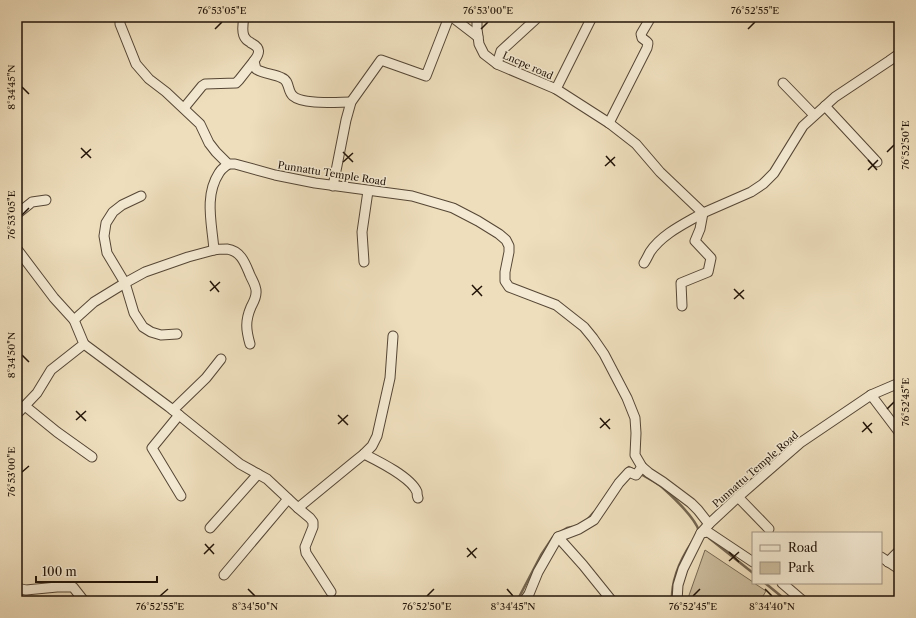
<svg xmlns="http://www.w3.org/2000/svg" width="916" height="618" font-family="'Libre Caslon Text',serif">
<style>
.green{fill:#cbbc9d;stroke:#766852}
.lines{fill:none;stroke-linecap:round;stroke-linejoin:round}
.stream{stroke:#73644f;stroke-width:2.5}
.minor-casing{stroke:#554635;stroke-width:11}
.minor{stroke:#f4ead3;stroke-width:9}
.ticks{fill:none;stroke:#221408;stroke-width:1.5}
.labels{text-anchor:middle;stroke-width:3;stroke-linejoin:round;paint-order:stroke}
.street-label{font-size:10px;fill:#221408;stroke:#f4ead3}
.neatline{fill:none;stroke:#221408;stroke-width:1.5}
.ticks-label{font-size:10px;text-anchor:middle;fill:#221408}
</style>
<rect width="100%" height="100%" fill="#eedebc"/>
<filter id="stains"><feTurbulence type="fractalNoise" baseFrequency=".005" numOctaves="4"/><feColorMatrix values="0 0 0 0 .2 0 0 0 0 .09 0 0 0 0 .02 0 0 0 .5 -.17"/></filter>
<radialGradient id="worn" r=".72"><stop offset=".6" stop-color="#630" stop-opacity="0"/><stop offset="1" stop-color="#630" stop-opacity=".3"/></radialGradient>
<path class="green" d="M705,550l48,32v1h1l12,8 -6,10h-73z"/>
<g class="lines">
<g class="stream">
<path d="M626,470l3,-3 6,3"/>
<path d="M639,473c8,5 17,9 24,15 11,10 32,30 36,43"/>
<path d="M587,520l7,-8"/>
<path d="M562,531l5,-3 5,-1"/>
<path d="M709,538l44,35"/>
<path d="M765,583l22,18"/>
<path d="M17,595l12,6"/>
<path d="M46,601l19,-2 11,1"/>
<path d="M517,601l24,-46 12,-18"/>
<path d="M672,601c-1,-22 8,-41 20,-59"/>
</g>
<g class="minor-casing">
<g id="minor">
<path d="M120,17v7l16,40 13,15 17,13 34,32 9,19 7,9 12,12h7l40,11 40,8 97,13 41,12 25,13 21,13 7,6 3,6v6l-4,20v9l4,6 47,18 28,22 9,11 11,16 23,44 8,20 1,15 -1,22 7,12 7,6 14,9 28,21 7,7 11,14"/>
<path d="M244,17c-1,6 -3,17 2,22 1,2 3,2 5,4 10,5 9,10 3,18l2,8c8,5 18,5 26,9 8,3 5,13 11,18 10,9 44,6 58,6"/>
<path d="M452,17l26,20"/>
<path d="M477,17v12l2,15 5,10 13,10 59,25 53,34 27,21 24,28 43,41 48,-21 12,-8 11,-11 29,-47 32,-29 54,-36 10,-7"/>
<path d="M497,64l4,-13 35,-32"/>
<path d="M783,83l31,32"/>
<path d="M556,89l36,-72"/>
<path d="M825,106l52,56"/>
<path d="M184,108l18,-22 3,-2 31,-1 3,-3 15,-19"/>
<path d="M609,123l38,-75 1,-5 -2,-2 -4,-3 -1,-4 10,-17"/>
<path d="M333,186l13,-66 5,-18 30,-42 45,16 23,-59"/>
<path d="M141,196l-19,9 -9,7 -7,11 -2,13 3,17 18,30 9,30 9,14 8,5 10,3 16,-1"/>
<path d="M17,214l15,-12 14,-2"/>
<path d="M17,249l37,49 20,22 10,24 -33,26 -14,23 -20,21"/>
<path d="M214,250c-2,-26 -10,-54 5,-77 2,-4 6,-6 9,-9"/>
<path d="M364,262l-2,-30 6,-41"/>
<path d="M644,263c2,-3 4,-7 6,-11 12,-18 34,-28 53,-39"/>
<path d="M682,306l-1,-23 27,-11 3,-14 -16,-17 5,-12 3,-16"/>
<path d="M74,320l20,-18 31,-19 20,-11 43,-15 26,-7c4,-1 8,-1 13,-1 14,2 18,14 23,26 2,5 7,12 6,18 0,5 -3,10 -5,14 -6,14 -5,23 -1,37"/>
<path d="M84,344l85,63 71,57 27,15 31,29 12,10 3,4v5l-8,20 1,6 25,39"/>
<path d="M871,395l28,37"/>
<path d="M25,406l32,26 35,25"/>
<path d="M173,410l33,-32 15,-19"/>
<path d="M179,415l-27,33 29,48"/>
<path d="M364,454c14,7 47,23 53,38 0,2 0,4 1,6"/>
<path d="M738,497l31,32"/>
<path d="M298,508l56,-46 10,-8 8,-8 5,-10 13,-58 3,-42"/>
<path d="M210,528l48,-54"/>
<path d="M701,533l7,-1 45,30"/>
<path d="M558,537l25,28 29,36"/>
<path d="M881,557l18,12"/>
<path d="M888,562l11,-11"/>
<path d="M224,575l64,-76"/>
<path d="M782,583l21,18"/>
<path d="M17,588l9,2 31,-3h16l11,14"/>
<path d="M524,601l5,-7 9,-22 20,-35 21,-8 15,-9 25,-37 10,-11 7,3 6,-8"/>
<path d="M677,601l1,-16 5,-16 18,-36 8,-9 29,-27 62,-54 71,-48 28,-12"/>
</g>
</g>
<use href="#minor" class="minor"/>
</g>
<path class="ticks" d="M215,29l7,-7M481,29l7,-7M748,29l7,-7M22,87l7,7M81,148l10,10M343,152l10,10M887,152l7,-7M606,156l9,10M81,158l10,-9M868,160l9,10M343,162l10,-9M605,166l10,-9M868,170l10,-10M22,215l7,-7M210,281l9,11M472,285l10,11M734,289l10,10M210,291l10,-9M472,295l10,-9M734,299l10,-9M22,355l7,7M887,409l7,-7M76,411l10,10M338,415l10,10M600,418l10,11M76,420l10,-9M863,422l9,11M338,424l10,-9M600,428l10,-9M862,432l10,-9M22,472l7,-6M205,544l9,10M467,548l9,10M729,552l10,10M204,554l10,-10M467,557l10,-9M729,561l10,-9M248,589l7,7M507,589l6,7M765,589l7,7M160,596l8,-7M427,596l7,-7M693,596l7,-7"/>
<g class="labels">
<g class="street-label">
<text transform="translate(528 65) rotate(24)" y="4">Lncpe road</text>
<text transform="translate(332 173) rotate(9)" y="4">Punnattu Temple Road</text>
<text transform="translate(755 469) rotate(-41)" y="4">Punnattu Temple Road</text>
</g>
</g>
<rect width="916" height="618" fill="none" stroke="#eedebc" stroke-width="44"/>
<rect x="752" y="532" width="130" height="52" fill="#f4ead3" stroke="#a09482"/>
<rect x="760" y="545" width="20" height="6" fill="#f4ead3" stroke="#a09482"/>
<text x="788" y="552" font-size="12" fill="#221408">Road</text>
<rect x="760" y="562" width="20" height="12" fill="#cbbc9d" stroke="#a09482"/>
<text x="788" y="572" font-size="12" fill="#221408">Park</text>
<path d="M36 576v6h121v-6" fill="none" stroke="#221408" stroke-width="2"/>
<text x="42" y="576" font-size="12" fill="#221408" stroke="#f4ead3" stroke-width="3" paint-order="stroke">100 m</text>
<rect x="22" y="22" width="872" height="574" class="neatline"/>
<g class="ticks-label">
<text x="222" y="14">76°53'05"E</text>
<text x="488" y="14">76°53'00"E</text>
<text x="755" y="14">76°52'55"E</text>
<text transform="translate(11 87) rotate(-90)" y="4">8°34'45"N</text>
<text transform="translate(905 145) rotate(-90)" y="4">76°52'50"E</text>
<text transform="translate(11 215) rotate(-90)" y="4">76°53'05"E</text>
<text transform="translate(11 355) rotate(-90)" y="4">8°34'50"N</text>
<text transform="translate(905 402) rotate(-90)" y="4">76°52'45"E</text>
<text transform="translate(11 472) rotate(-90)" y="4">76°53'00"E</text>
<text x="160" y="610">76°52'55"E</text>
<text x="255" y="610">8°34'50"N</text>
<text x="427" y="610">76°52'50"E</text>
<text x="513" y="610">8°34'45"N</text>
<text x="693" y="610">76°52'45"E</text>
<text x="772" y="610">8°34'40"N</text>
</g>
<rect width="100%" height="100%" filter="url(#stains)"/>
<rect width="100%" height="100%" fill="url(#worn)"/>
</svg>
